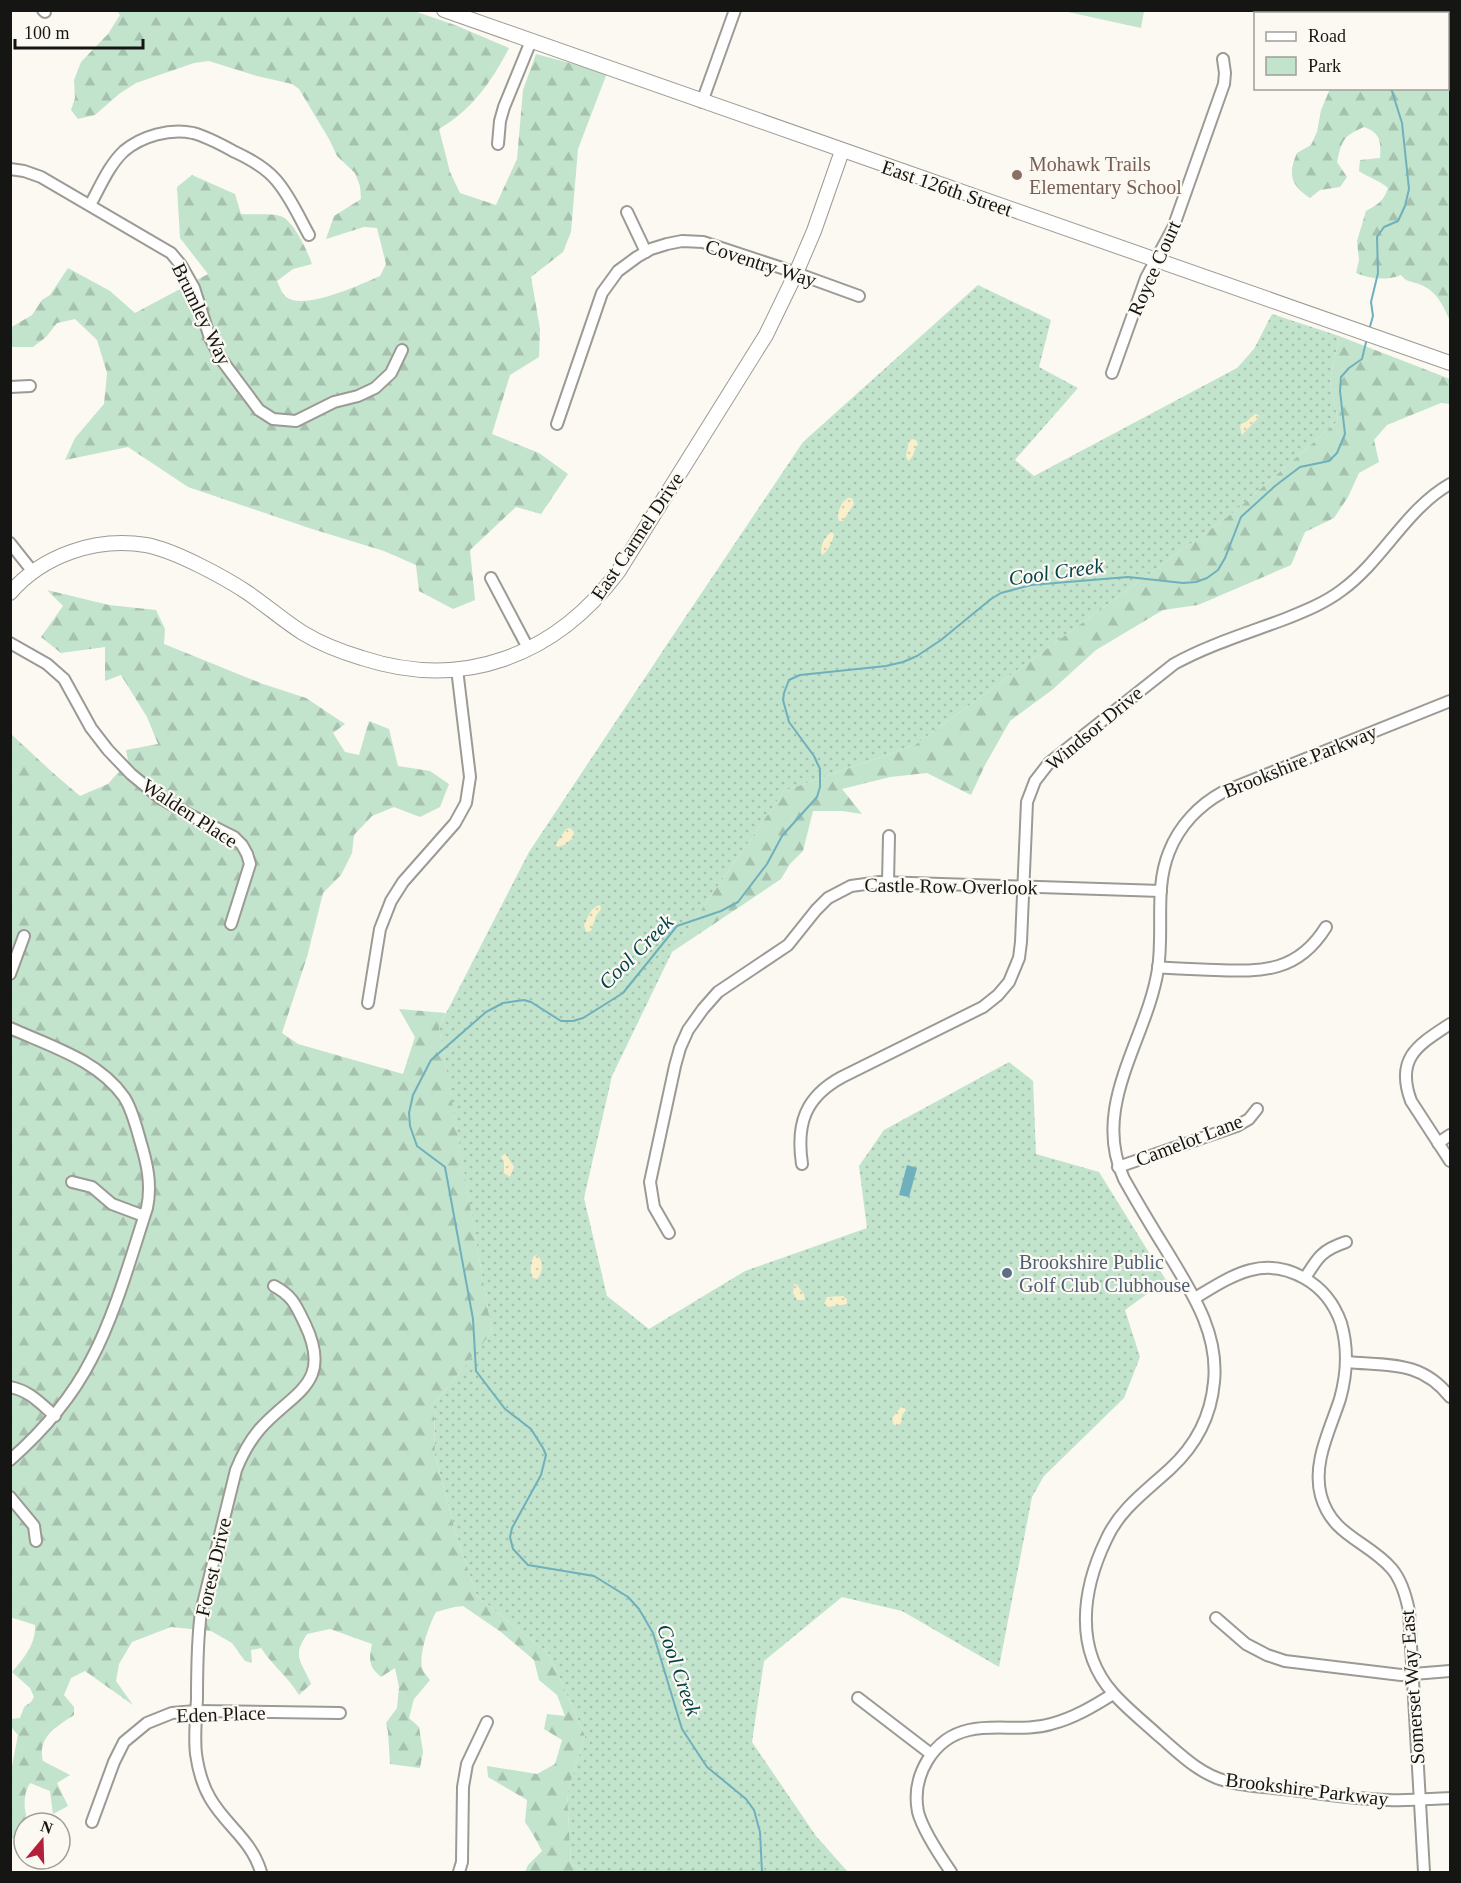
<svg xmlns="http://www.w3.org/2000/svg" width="1461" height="1883" font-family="'Times New Roman',serif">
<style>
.green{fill:url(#green-dots)}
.forest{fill:url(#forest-firs)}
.sand{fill:url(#sand-dots)}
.pitch{fill:#c2e3cc}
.water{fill:#6fb0bc}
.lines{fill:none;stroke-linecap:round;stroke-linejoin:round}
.stream{stroke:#6fb0bc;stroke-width:2}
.street-casing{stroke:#9c9a94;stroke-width:14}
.secondary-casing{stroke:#9c9a94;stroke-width:16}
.street{stroke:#fff;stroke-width:10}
.secondary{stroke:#fff;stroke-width:14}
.education-dot{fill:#8d6e63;stroke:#fbf9f2;stroke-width:2}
.service-dot{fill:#5c6f8a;stroke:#fbf9f2;stroke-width:2}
.labels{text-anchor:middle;stroke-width:4.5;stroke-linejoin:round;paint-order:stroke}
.education-label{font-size:20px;fill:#785e54;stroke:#fbf9f2;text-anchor:start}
.street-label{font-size:20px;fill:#151513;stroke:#fbf9f2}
.service-label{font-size:20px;fill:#4e5e75;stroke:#fbf9f2;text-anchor:start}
.water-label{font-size:21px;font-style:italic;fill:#04434c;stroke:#fbf9f2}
</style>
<defs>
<pattern id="green-dots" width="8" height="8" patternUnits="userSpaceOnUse" patternTransform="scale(1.5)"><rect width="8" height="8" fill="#c2e3cc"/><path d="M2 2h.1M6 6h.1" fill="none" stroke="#a6c2ae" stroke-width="1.8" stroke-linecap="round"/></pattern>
<pattern id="forest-firs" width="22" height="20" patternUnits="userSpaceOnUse" patternTransform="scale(1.5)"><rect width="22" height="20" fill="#c2e3cc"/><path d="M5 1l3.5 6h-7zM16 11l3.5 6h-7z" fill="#a6c2ae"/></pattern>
<pattern id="sand-dots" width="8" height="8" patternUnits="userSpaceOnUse" patternTransform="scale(1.5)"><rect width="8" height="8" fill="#f9efca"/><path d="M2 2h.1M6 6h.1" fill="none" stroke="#d5ccad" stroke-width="1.8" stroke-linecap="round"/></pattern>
</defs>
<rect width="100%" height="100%" fill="#fbf9f2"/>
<path class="green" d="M978,285l73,35 -12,47 39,21 -63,72 19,16 203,-108 17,-19 18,-35 67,22 -9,45 8,40 -104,91 -319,233 -131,46 -112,161 -60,124 -28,122 23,98 42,33 96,-58 122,-43 -8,-62 25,-36 125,-68 24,19 3,73 63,18 67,108 -41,30 15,47 -16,41 -80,78 -12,21 -33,170 -97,-56 -60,-14 -78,64 -12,81 64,94 32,36h-264l-13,-9 -4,-70 18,-57 -36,-82 -72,-58 -21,-62 -21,-79 -1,-51 58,-72 -43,-246 -5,-3 3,-9 -8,-47 90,-175 145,-218 129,-192z"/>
<g class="forest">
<path d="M117,11h297l41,14 54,23c-17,33 -37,62 -70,81l11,43 10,21 36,12 21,-46 6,-69 13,-36 71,19 -29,76 -7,83 -8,20 -32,25 9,52 -1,28 -29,18 -18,59 47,19 29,21 -27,40 -25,-7 -46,43 5,50 -22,9 -34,-18 -3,-26 -32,-14 -75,-23 -121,-41 -60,-40 -63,13 10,-22 29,-34 3,-31 -10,-33 -22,-21 -18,4 -11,14 -13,10h-22l-1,-19 22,-13 10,-15 8,-5 18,-27 42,23 25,22 73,-39 -28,-36 -3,-51 15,-12 43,19 6,20c10,1 30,-1 39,2 13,3 28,36 32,48l-19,5 -16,12c2,4 5,13 9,16 18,14 76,-13 94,-21l6,-12 -9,-36 -13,-1 -38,12 8,-23 27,-17 -1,-13 -5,-13 -18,-17 -8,-17 -30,-50 -7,-5 -35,-8 -48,-15 -15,2 -58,20 -17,11 -24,21 -17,4 -7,-9 4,-12 -1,-18 7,-18 27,-28 12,-19z"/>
<path d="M1367,11h83v310c-6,-14 -13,-30 -29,-36 -8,-4 -14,-2 -20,-10 -16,6 -31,4 -45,-2l3,-13 -2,-19 9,-30c11,-6 18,-10 22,-23 -9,-8 -19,-10 -29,-17l1,-11 20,-2c1,-16 1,-25 -16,-31 -21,9 -22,13 -27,35l10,15 -7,10 -20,3 -10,8c-20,-13 -22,-25 -13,-45l14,-8 6,-13 4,-22 9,-21 118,-1v-74h-81z"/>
<path d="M1339,336l111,43v25l-9,-1 -54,22 -13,15 5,22 -20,11 -11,24 -14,21 -29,14 -14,33 -93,40 -35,5 -67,40 -44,40 -42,31 -25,44 -14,30 -44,-22 -37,4 -48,12 20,25 -20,-3h-29l-10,40 -13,13 -9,15 -109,73 112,-161 131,-46 319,-233 104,-91 -8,-40z"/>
<path d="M47,590l62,15 47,5 9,19 -1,15 99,40 43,14 39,26 -12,9 12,19 14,3 10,-34 20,8 9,37 32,5 19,13 -9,23 -20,10 -26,-10 -22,9 -18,19 -2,18 -11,22 -18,18 -16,64 -25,76 16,11 105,30 12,-37 -16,-28 47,4 -7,14 53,305 -58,72 1,51 21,79 21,62 72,58 36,82 -18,57 4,70 13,9h-59l3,-7 14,-14 -8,-15 -9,-14 2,-22 -39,-23 -1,-11 50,8 18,-10 7,-24 -18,-11 3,-15 18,2 -8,-21 -18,-15 -5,-20 -33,-28 -38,-26 -9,1 -18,5c-7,13 -17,41 -14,56 1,4 5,8 8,12l-16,19 -5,19 10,9 4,25 -3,16 -30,-4 -2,-32 -2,-9 11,-15 2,-21 -4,-19 -14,9c-13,-11 -12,-17 -9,-33l-42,-15 -23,5c-16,24 -5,27 4,50l-12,11c-11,-18 -26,-29 -38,-47l-10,2 1,13 -7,-2 -13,-18 -21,-12 -40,-4 -39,15 -13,22 -3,17 17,24 -48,-34 -14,7 -7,17 10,12v8c-18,12 -37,22 -31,46l27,14 -13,8 11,23 -15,8 -3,-23 -20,-8c-8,13 -6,26 -2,40h-4v13l-13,3v-68l7,-36 -7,-8v-8l9,-1 4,-11 7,-5 3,-5 -4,-9 -18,-16c12,-14 24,-28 23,-47l-25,-8v-884l42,39 28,24 28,-12 20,-23 -2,-11 32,-6 -11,-27 -26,-42 -16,6v-34l-44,6 -20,-16 22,-31z"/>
</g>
<g class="sand">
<path d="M1255,414l4,1v2l-17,18 -2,-8 1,-3 5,-2z"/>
<path d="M912,439l4,1 2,4c-4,5 -4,14 -10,17l-2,-5 3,-15z"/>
<path d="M848,498h4l2,6 -11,17h-4c-3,-8 2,-19 9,-23z"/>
<path d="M831,532l3,2c-1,6 -6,18 -12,21 -3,-7 2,-18 9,-23z"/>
<path d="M570,828l4,4 -1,6 -9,7 -7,2 -1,-3 10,-15z"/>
<path d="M600,905l1,4 -5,7 -5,15 -5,1 -2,-7c4,-8 7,-18 16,-20z"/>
<path d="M504,1154h2l8,13 -4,10 -6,-4v-12l-3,-4z"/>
<path d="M537,1255c7,6 6,18 0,24l-4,-1c-4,-5 -2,-17 1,-22z"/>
<path d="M794,1284l3,1 7,9 1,6h-8l-4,-7z"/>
<path d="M843,1296l4,3v5l-19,3 -4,-3 3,-7z"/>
<path d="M903,1406l3,4 -4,5 -1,8 -4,3 -4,-2 -1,-6 9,-11z"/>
</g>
<path class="pitch" d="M1059,10h85v1l-3,17z"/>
<path class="water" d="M907,1165l10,3 -8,29 -10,-2z"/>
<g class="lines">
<g class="stream">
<path d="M1372,14l2,-4"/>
<path d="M1369,330l4,-14 -2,-14 7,-29 -1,-36 7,-10 14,-6 7,-15 4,-17 -7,-66 -11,-35"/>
<path d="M762,1872l-2,-40 -6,-22 -8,-11 -39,-32 -25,-38 -29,-96 -14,-24 -11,-12 -34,-21 -66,-11 -15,-16 -3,-12 2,-9 29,-53 5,-20 -3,-7 -12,-19 -26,-20 -29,-38 -3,-52 -28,-152 -28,-21 -7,-20 -1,-13 4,-18 18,-35 55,-48 17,-9 21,-3 7,2 30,19h12l10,-3 40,-25 54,-67 44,-15 17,-9 29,-38 15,-28 35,-39 3,-10v-18l-6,-13 -25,-34 -6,-22 1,-7 5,-13 11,-5 86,-9 17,-4 14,-6 24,-16 50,-41 10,-6 11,-3 19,-5 97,-8 55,6 13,-1 11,-4 11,-8 7,-12 16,-41 34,-31 25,-19 29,-6 8,-8 8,-19 -5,-43 1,-14 8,-9 13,-9 5,-21"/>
</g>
<g class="street-casing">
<g id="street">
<path d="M43,10l2,2"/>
<path d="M702,102l33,-92"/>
<path d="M498,144l2,-23 4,-14 27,-66"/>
<path d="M10,169l14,2 17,6 130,76 10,12 13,23 16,50 11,21 38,51 14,9 23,2 38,-19 24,-6 17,-8 16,-15 11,-23"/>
<path d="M90,205c10,-18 19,-40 34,-54 18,-15 46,-23 69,-18 15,4 29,12 42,19 15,7 30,15 41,28 14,16 23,37 33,55"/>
<path d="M627,212l19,40"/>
<path d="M1112,373l34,-95 27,-50 51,-144 1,-11 -2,-14"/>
<path d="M10,387l20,-1"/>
<path d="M557,424l45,-131 16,-22 19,-14 14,-8 16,-5 15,-3 21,1 79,26 77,28"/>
<path d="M10,543l23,29"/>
<path d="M491,578l37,70"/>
<path d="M10,643l37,21 17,15 27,49 17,22 23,24 29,24 30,17 44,22 8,8 5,9 3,10 -19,60"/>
<path d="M1450,701l-227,91c-24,13 -44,34 -54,60 -15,37 -5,78 -11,117 -11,71 -68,137 -34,210 14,25 29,50 44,74 24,40 51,80 46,129 -3,34 -19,64 -44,87 -24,22 -51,41 -64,71 -24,50 -32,109 7,153 14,16 31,29 46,43 20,17 40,38 67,45 21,6 45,6 67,9 31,4 63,9 95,10 21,1 42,-1 62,-2"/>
<path d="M888,882l1,-46"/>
<path d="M1158,967c19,2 38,2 57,3 48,2 83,2 111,-43"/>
<path d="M10,974l14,-38"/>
<path d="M368,1003l12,-74 11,-28 12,-19 52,-59 11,-20 4,-26 -13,-108"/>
<path d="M1450,1024c-32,21 -55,34 -39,77l39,60"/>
<path d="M10,1028c40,18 88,32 114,69 8,12 12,29 16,43 7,23 12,44 7,68 -16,49 -32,107 -56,152 -20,39 -48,71 -81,100"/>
<path d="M1438,1143l12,-8"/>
<path d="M802,1164c-6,-40 3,-67 40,-87l141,-70 15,-12 11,-13 10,-24 2,-16 6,-140 8,-21 14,-18 125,-99c34,-19 74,-31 111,-45 20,-8 40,-16 57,-29 41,-30 64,-81 108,-106"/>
<path d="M1118,1167l119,-41 12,-7 8,-10"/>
<path d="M72,1182l20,5 20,17 32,12"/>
<path d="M669,1233l-15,-26 -4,-25 25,-116 5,-18 8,-18 15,-21 15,-17 70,-47 28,-35 12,-12 23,-12 29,-4 281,9"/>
<path d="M1305,1278c13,-21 17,-28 41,-36"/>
<path d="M1195,1298c35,-21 67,-44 109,-20 18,10 30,25 37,45 7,24 6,51 -1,76 -10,31 -28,64 -19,97 11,40 47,45 71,73 10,12 14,27 17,42l15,261"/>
<path d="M1346,1362c42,4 75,-2 104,35"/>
<path d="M10,1387c20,4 30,16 45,29"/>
<path d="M10,1497l24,29 2,15"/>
<path d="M1216,1618l30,26 21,11 18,6 116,14 49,-4"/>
<path d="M858,1698l73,56"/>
<path d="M92,1822l22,-60 10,-20 23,-19 25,-10 24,-2 144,2"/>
<path d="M261,1872c-10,-33 -35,-46 -51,-74 -7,-12 -12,-30 -14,-44 -2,-17 0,-37 1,-55 0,-29 0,-58 4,-87l35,-142c6,-15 13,-28 23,-40 33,-38 75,-45 46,-106 -9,-18 -12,-28 -31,-38"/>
<path d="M459,1872l3,-10 1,-75 4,-23 20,-42"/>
<path d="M951,1872c-11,-16 -28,-41 -33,-60 -7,-36 15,-74 51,-82 27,-6 55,2 82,-6 23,-6 43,-18 62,-30"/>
</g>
</g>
<g class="secondary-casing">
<g id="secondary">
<path d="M444,10l1006,353"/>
<path d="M10,593c33,-38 86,-56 136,-48 28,5 78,32 102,48 19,13 36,28 55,40 18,11 39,19 59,25 101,33 193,-2 256,-86l148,-237 30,-62 18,-42 28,-80"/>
</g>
</g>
<use href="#street" class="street"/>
<use href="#secondary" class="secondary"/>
</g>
<circle class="education-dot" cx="1017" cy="175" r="6"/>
<circle class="service-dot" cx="1007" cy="1273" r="6"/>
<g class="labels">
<g class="education-label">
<text x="1029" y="171">Mohawk Trails<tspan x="1029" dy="23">Elementary School</tspan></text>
</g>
<g class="street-label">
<text transform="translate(947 188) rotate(19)" y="7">East 126th Street</text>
<text transform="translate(761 263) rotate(18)" y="7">Coventry Way</text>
<text transform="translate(1154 268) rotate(-66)" y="7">Royce Court</text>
<text transform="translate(202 314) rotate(64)" y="7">Brumley Way</text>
<text transform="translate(637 536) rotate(-56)" y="7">East Carmel Drive</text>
<text transform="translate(1094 728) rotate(-40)" y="7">Windsor Drive</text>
<text transform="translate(1300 761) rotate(-22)" y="7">Brookshire Parkway</text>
<text transform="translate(190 813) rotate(33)" y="7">Walden Place</text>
<text transform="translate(951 886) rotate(1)" y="7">Castle Row Overlook</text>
<text transform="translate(1189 1140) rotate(-21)" y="7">Camelot Lane</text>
<text transform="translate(213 1567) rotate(-77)" y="7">Forest Drive</text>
<text transform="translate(1412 1687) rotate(-94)" y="7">Somerset Way East</text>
<text transform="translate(221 1714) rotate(-2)" y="7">Eden Place</text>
<text transform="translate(1307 1789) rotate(7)" y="7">Brookshire Parkway</text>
</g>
<g class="service-label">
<text x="1019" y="1269">Brookshire Public<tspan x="1019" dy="23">Golf Club Clubhouse</tspan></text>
</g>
<g class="water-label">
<text transform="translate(1056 572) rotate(-8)" y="7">Cool Creek</text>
<text transform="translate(636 952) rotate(-45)" y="7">Cool Creek</text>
<text transform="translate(679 1670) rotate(71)" y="7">Cool Creek</text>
</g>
</g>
<rect width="1461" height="1883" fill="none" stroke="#151513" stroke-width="24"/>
<rect x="1254" y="12" width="195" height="78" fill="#fbf9f2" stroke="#9f9e99" stroke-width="1.5"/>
<rect x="1266" y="32" width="30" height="9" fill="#ffffff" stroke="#9f9e99" stroke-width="1.5"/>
<text x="1308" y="42" font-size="18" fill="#151513">Road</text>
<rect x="1266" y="57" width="30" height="18" fill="#c2e3cc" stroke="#9f9e99" stroke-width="1.5"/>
<text x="1308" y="72" font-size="18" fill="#151513">Park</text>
<g transform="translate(42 1841) rotate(19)"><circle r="28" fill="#fbf9f2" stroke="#9f9e99" stroke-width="1.5"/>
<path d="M0-4.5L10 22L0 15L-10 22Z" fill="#b2203c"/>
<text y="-9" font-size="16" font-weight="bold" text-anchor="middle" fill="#151513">N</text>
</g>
<path d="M15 39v9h128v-9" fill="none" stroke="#151513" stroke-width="3"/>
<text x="24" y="39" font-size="18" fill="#151513" stroke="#fbf9f2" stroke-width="4.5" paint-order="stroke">100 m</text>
</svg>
